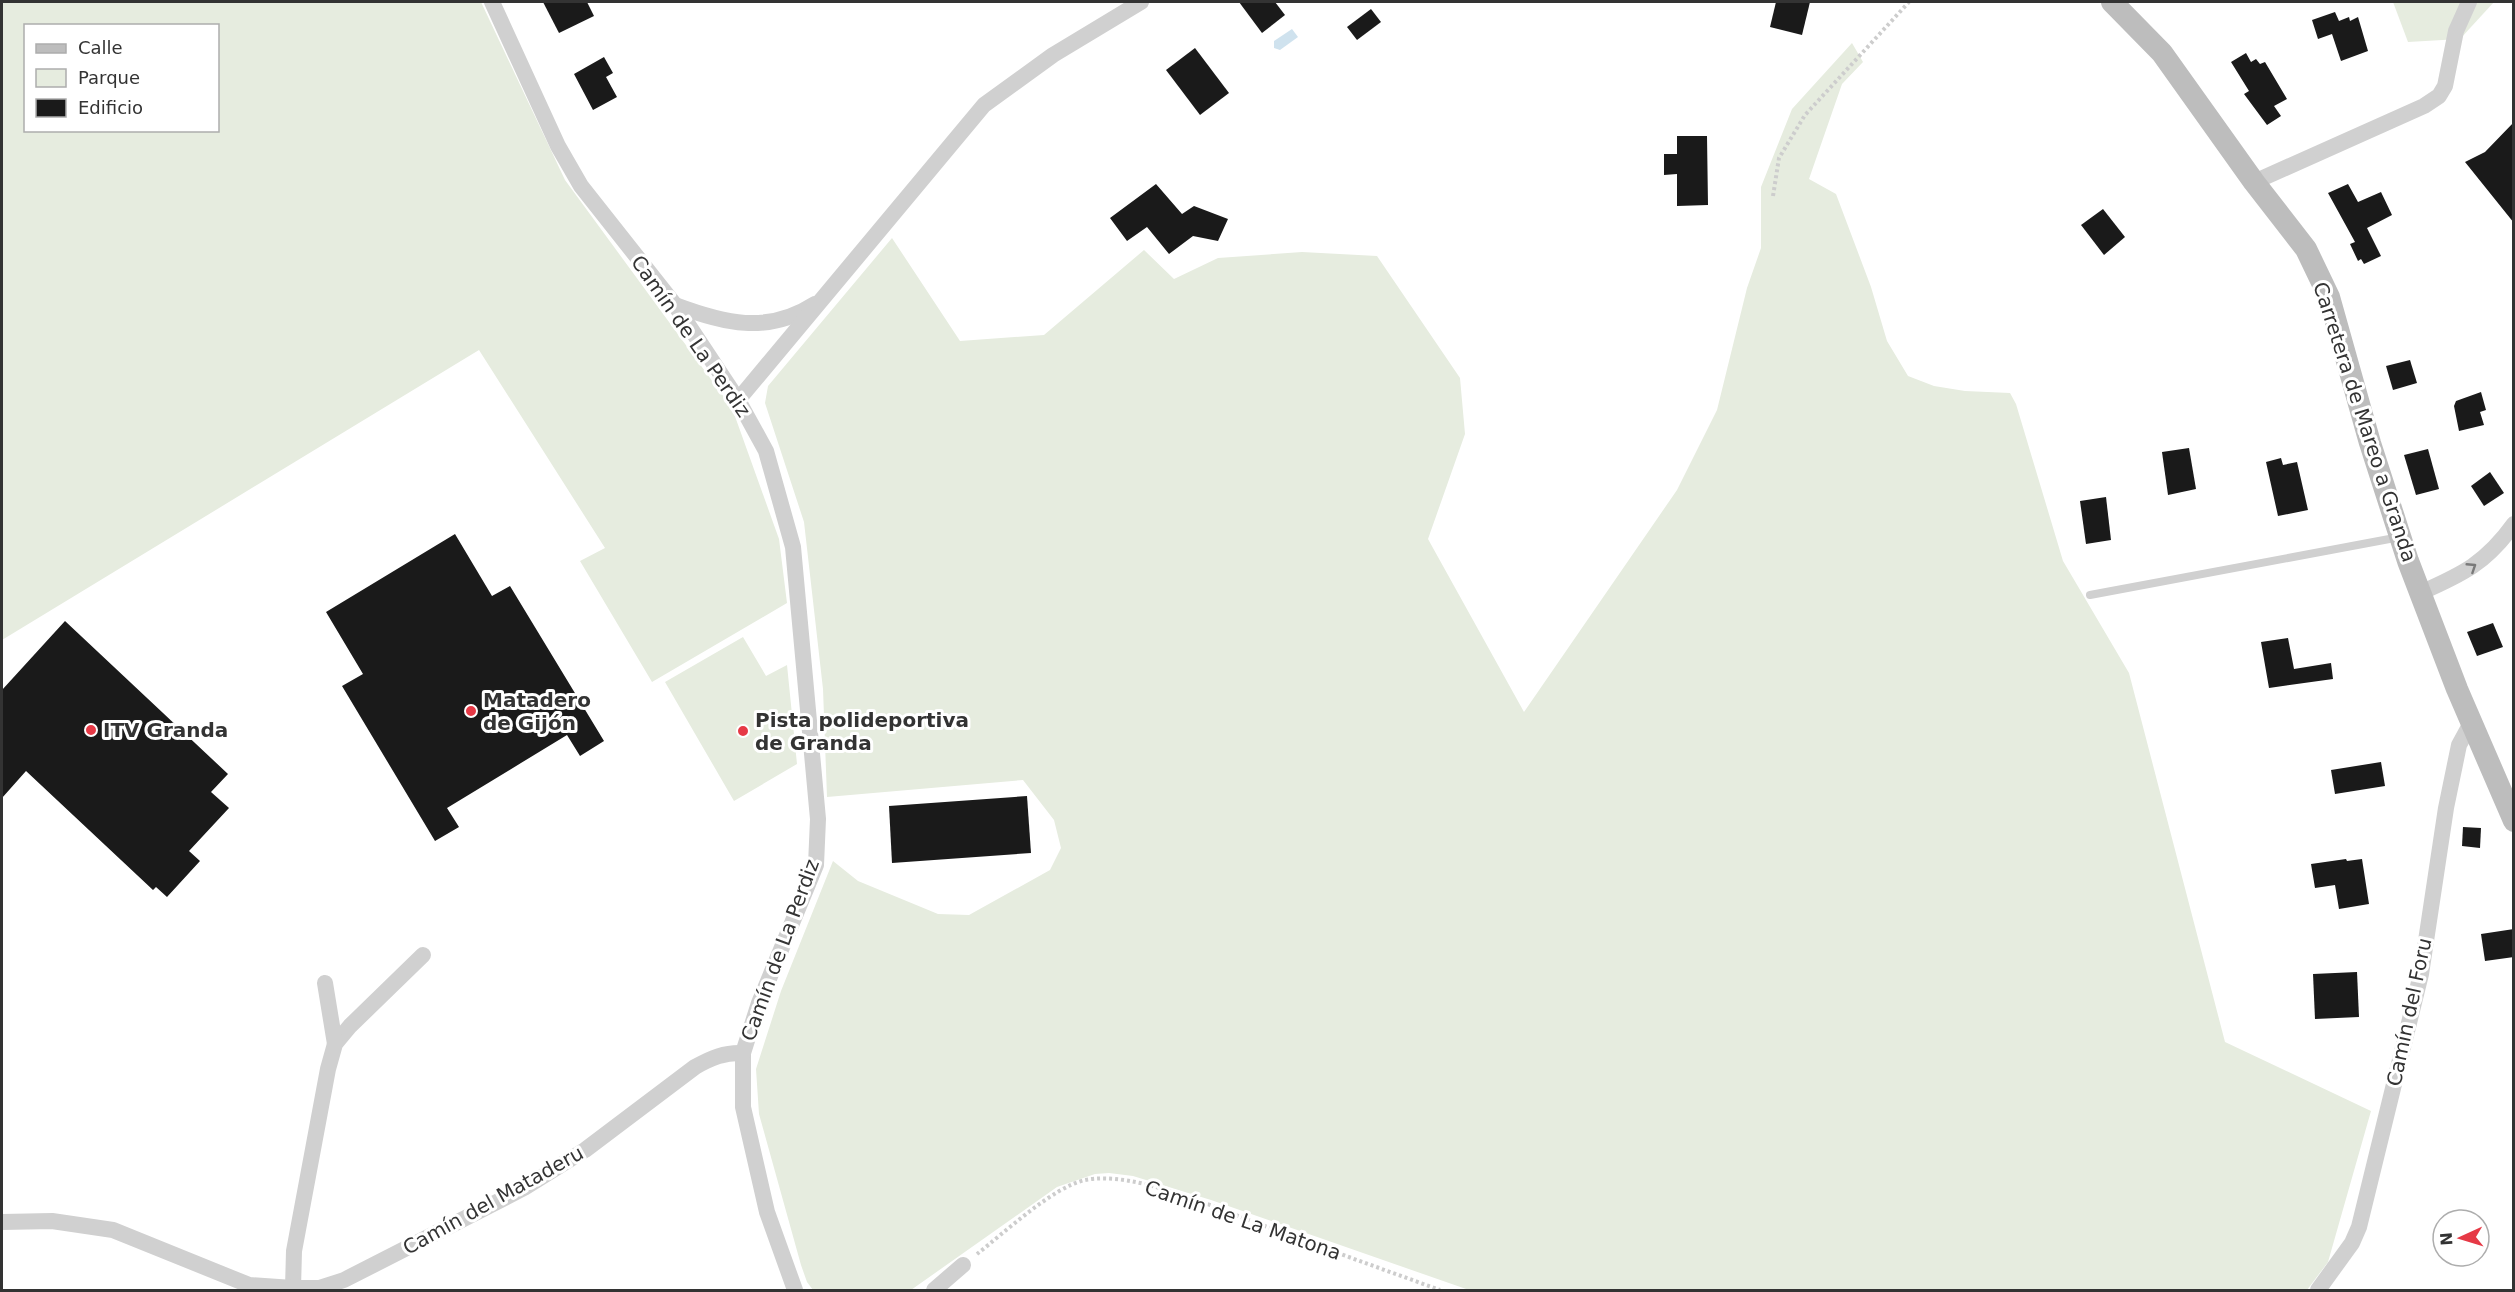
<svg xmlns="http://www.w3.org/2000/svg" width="2515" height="1292" font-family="'DejaVu Sans',sans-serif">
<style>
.green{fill:#e6ecdf;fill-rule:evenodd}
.water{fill:#cfe2ee}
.building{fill:#1a1a1a}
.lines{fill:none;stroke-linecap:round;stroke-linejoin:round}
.path{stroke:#cdcdcd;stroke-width:4;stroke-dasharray:3 3;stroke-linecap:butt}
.lane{stroke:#d0d0d0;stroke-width:8}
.street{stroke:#d0d0d0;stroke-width:16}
.secondary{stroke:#bdbdbd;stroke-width:22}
.oneway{stroke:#7a7a7a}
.poi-dot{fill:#e63946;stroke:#fff;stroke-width:2}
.labels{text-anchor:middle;stroke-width:6;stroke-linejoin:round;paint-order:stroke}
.street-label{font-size:20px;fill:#333;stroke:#fff}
.poi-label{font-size:20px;font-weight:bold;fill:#333;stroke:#fff;text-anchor:start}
</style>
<rect width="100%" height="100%" fill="#fff"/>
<g class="green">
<path d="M2,2h479l84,178 167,228 47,131 8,64 -135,79 -72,-121 25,-13 -126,-198 -477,290zM26,26h192v104h-192z"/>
<path d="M2393,2h101l-34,37 -52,3z"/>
<path d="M1852,43l11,19 -21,22 -33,95 27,15 35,93 16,54 21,35 26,10 31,5 45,2 6,11 47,157 66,112 96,369 146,69 -43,151 -21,28h-838l-258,-90 -78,-24 -24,-3 -14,1 -38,13 -146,103h-98l-6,-8 -6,-17 -42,-151 -3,-45 25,-78 52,-130 25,20 80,33 31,1 81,-45 11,-22 -7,-28 -31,-40 -196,17 -4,-108 -19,-167 -39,-119 3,-17 124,-148 68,103 84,-6 100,-85 30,29 44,-21 84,-6 75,4 83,122 5,56 -37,105 96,173 153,-222 40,-80 30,-122 14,-40v-61l31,-78z"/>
<path d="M743,637l23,39 21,-11 10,99 -63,37 -69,-119z"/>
</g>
<path class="water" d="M1292,29l6,8 -18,13 -6,-2v-7z"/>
<g class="building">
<path d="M543,2h44l7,14 -35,17z"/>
<path d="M1239,2h36l10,13 -23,18z"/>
<path d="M1776,2h34l-8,33 -32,-8z"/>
<path d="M1371,9l10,13 -24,18 -10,-13z"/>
<path d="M2335,12l4,9 10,-4 1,4 8,-4 10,34 -27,10 -9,-27 -14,5 -6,-19z"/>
<path d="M1195,48l34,45 -29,22 -34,-45z"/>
<path d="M2246,53l5,9 5,-3 4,5 5,-2 22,37 -13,7 7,10 -14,9 -23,-31 5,-3 -18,-29z"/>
<path d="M604,57l9,16 -7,4 11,20 -24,13 -19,-36z"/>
<path d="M2514,122v101l-49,-61 20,-10z"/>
<path d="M1677,136h30l1,69 -31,1v-32l-13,1v-21h13z"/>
<path d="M1156,184l26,30 12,-8 34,13 -10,22 -25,-5 -24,18 -22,-27 -20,14 -17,-23z"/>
<path d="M2348,184l10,18 23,-10 11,23 -25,13 14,28 -17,8 -3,-5 -3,2 -8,-17 5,-2 -27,-49z"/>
<path d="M2103,209l22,28 -21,18 -23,-30z"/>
<path d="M2410,360l7,23 -24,7 -7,-24z"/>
<path d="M2481,392l5,18 -6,2 4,13 -25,6 -5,-25 2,-5z"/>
<path d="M2189,448l7,41 -28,6 -6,-43z"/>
<path d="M2428,449l11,40 -23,6 -12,-40z"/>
<path d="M2281,458l2,7 14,-3 11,48 -30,6 -12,-54z"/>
<path d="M2490,472l14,21 -20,13 -13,-20z"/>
<path d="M2106,497l5,43 -25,4 -6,-43z"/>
<path d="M455,534l37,62 18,-10 94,155 -24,15 -13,-21 -120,73 12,19 -24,14 -93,-155 21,-12 -37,-62z"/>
<path d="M65,621l163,153 -17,18 18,16 -40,43 11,10 -33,36 -11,-10 -3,3 -127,-119 -24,27v-108z"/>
<path d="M2493,623l10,24 -26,9 -10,-24z"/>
<path d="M2288,638l6,31 37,-6 2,16 -64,9 -8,-46z"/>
<path d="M2381,762l4,24 -50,8 -4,-24z"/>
<path d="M1027,796l4,57 -139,10 -3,-57z"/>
<path d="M2463,827l18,1 -1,20 -18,-2z"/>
<path d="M2346,859l1,2 15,-2 7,45 -30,5 -4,-24 -20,3 -4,-24z"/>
<path d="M2514,929v28l-29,4 -4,-27z"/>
<path d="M2357,972l2,45 -44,2 -2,-45z"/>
</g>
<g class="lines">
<g class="path">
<path d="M1773,196l6,-38 26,-43 104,-113"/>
<path d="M977,1254c27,-21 76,-67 108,-74 50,-10 132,29 180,46 58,22 117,43 175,64"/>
</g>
<path class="lane" d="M2090,595l310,-58"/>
<g class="street">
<path d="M492,2l66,144 23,40 94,119 63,95 28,51 27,96 25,272 -2,46 -57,138 -16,50v54l24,105 28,78"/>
<path d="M2254,182l170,-76 15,-10 6,-10 11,-55 13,-29"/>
<path d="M675,305c48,18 92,30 140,-1"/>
<path d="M738,400l246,-295 69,-50 88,-53"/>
<path d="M2420,593c43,-19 66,-30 94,-69"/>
<path d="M423,955l-73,71 -15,18 -7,25 -34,182 -1,37h26l25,-8 180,-92 61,-38 110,-83c16,-9 30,-15 48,-14"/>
<path d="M325,983l10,61"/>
<path d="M2,1222l50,-1 61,9 136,55 44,3"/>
<path d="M934,1290l29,-25"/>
<path d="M2318,1290l34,-47 7,-16 62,-253 25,-166 13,-63 12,-22"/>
</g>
<path class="secondary" d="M2112,2l50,51 92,129 52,67 23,48 41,146 38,118 49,128 57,132"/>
</g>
<defs><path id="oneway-chevron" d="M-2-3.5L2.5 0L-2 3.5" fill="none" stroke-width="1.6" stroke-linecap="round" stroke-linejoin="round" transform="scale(1.5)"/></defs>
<use class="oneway" href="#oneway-chevron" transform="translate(2472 567) rotate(-33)"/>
<g class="poi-dot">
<circle cx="471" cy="711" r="6"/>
<circle cx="91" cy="730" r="6"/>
<circle cx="743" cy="731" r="6"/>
</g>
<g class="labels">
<g class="street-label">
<text transform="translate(691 336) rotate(55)" y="7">Camín de La Perdiz</text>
<text transform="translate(2365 422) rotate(72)" y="7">Carretera de Mareo a Granda</text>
<text transform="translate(780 950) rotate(-70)" y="7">Camín de La Perdiz</text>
<text transform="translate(2409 1012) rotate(-78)" y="7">Camín del Foru</text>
<text transform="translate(493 1200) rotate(-29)" y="7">Camín del Mataderu</text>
<text transform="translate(1243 1220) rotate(19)" y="7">Camín de La Matona</text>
</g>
<g class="poi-label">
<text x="483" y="707">Matadero<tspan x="483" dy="23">de Gijón</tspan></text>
<text x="755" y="727">Pista polideportiva<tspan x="755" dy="23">de Granda</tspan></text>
<text x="103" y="737">ITV Granda</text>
</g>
</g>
<rect width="2515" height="1292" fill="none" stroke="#333333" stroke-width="6"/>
<rect x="24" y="24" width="195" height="108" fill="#ffffff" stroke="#adadad" stroke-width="1.5"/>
<rect x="36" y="44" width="30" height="9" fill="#bdbdbd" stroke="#adadad" stroke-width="1.5"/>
<text x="78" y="54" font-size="18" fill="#333333">Calle</text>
<rect x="36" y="69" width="30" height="18" fill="#e6ecdf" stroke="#adadad" stroke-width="1.5"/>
<text x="78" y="84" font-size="18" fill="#333333">Parque</text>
<rect x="36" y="99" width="30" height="18" fill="#1a1a1a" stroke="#adadad" stroke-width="1.5"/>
<text x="78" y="114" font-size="18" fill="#333333">Edificio</text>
<g transform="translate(2461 1238) rotate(266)"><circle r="28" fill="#ffffff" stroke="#adadad" stroke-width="1.5"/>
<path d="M0-4.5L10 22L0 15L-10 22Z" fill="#e63946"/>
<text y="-9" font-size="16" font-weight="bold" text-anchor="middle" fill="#333333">N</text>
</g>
</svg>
